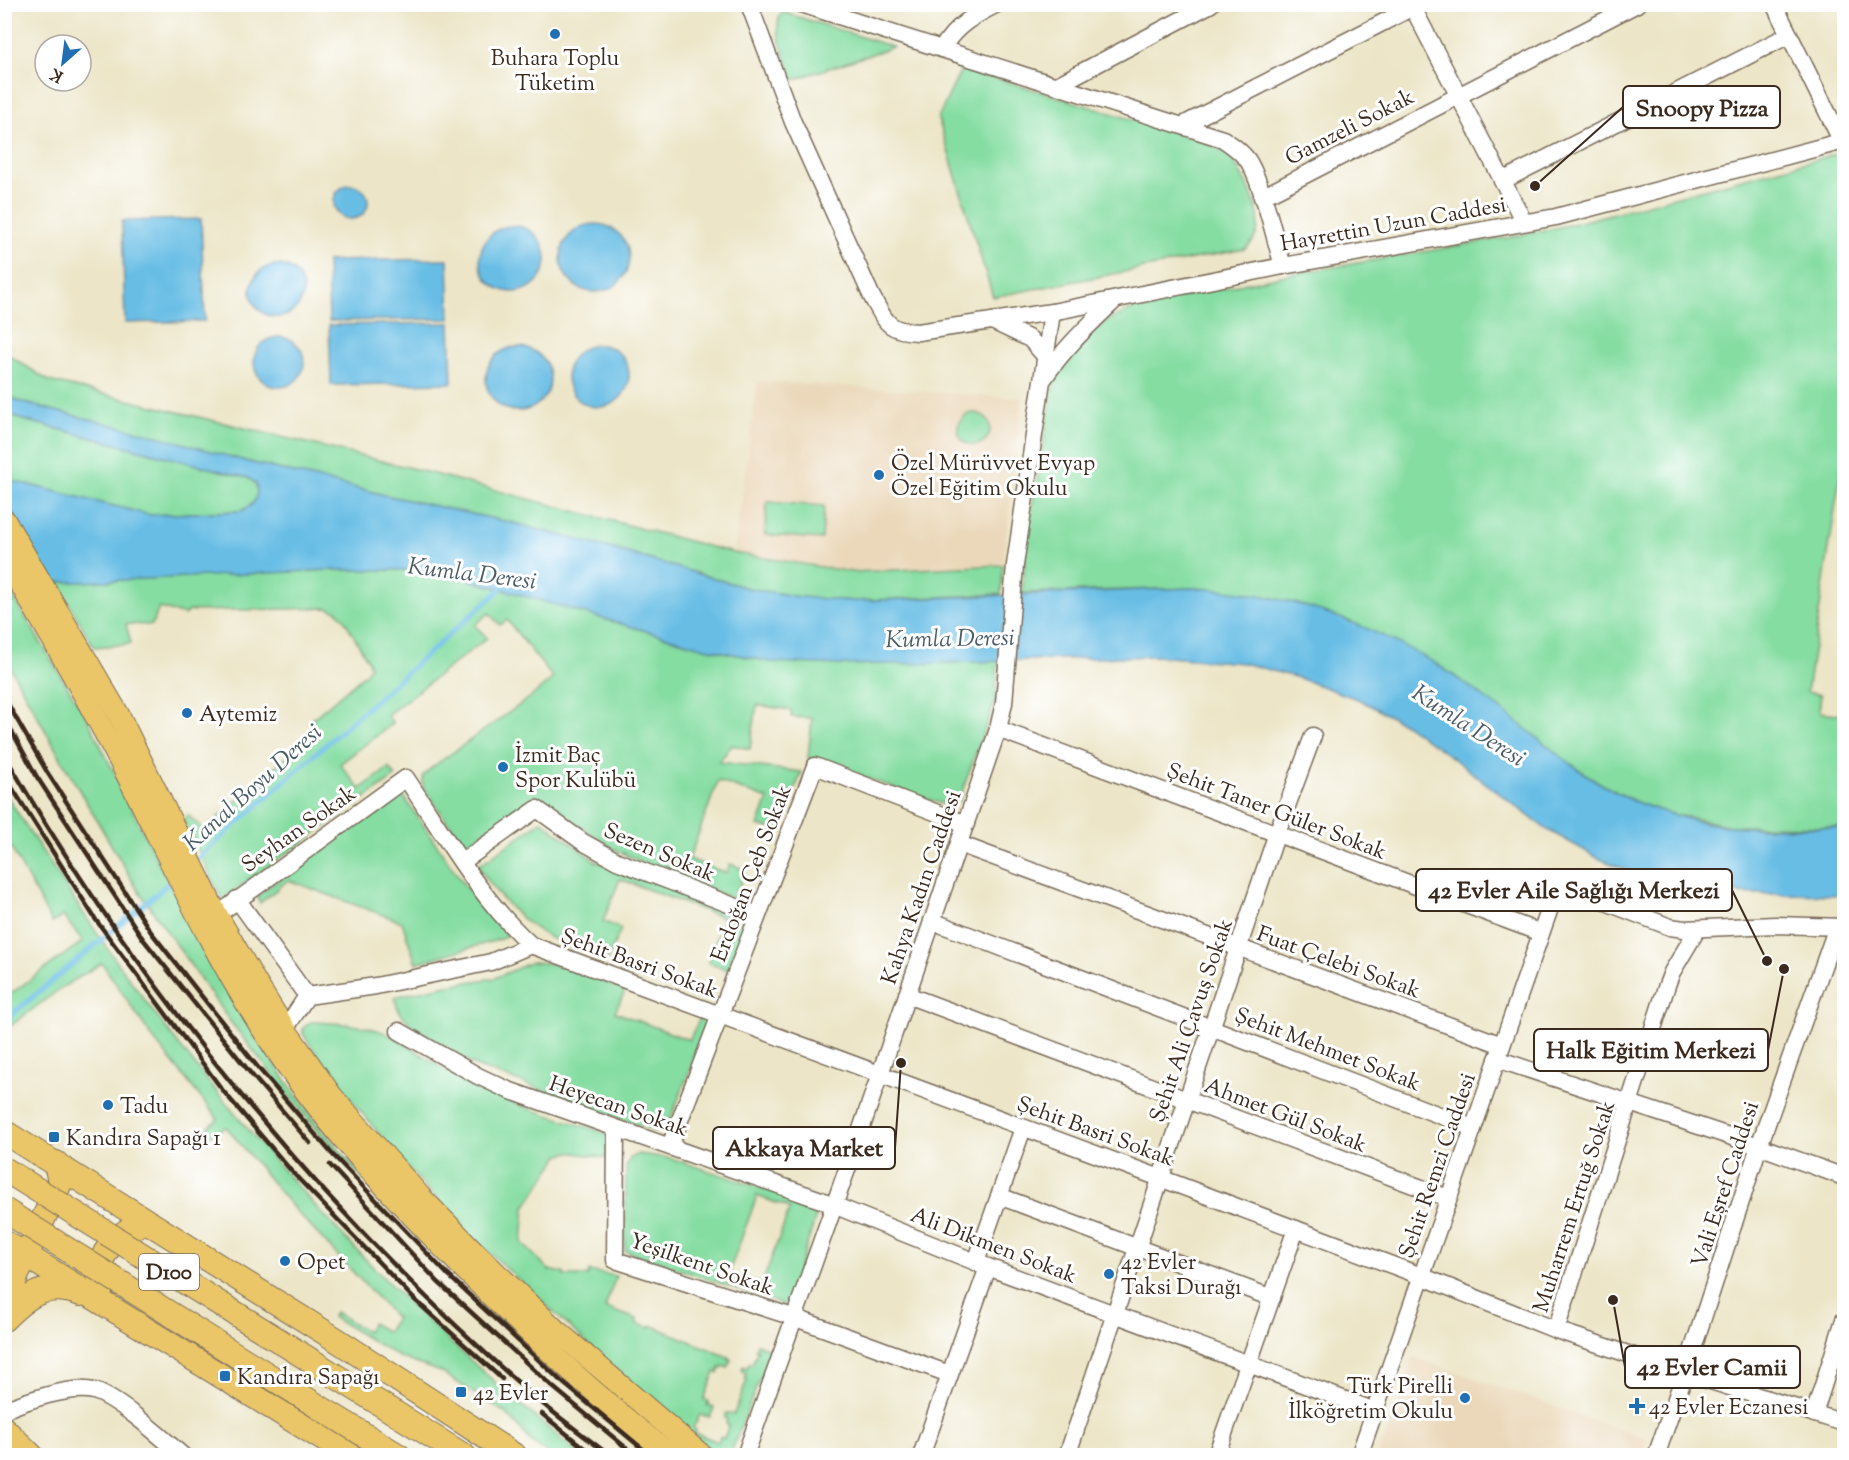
<svg xmlns="http://www.w3.org/2000/svg" width="1849" height="1460" font-family="'Sorts Mill Goudy',serif">
<style>
.built{fill:#ebd8ba}
.green{fill:#85dda2;stroke:#608460;stroke-width:1.5;fill-rule:evenodd}
.water{fill:#68bde5;stroke:#527482;stroke-width:1.5}
.lines{fill:none;stroke-linecap:round;stroke-linejoin:round}
.stream{stroke:#68bde5;stroke-width:5}
.minor-casing{stroke:#796b59;stroke-width:19}
.major-casing{stroke:#796b59;stroke-width:23}
.highway-casing{stroke:#796b59;stroke-width:26}
.minor{stroke:#fff;stroke-width:16}
.major{stroke:#eac669;stroke-width:21}
.highway{stroke:#eac669;stroke-width:24}
.rail{stroke:#3b2a1e;stroke-width:4.5}
.highway-bridge-casing{stroke:#796b59;stroke-width:26;stroke-linecap:butt}
.highway-bridge{stroke:#eac669;stroke-width:24}
.poi-dot{fill:#1f6fb2;stroke:#fff;stroke-width:2}
.labels{text-anchor:middle;stroke-width:6;stroke-linejoin:round;paint-order:stroke}
.shield{fill:#fff;stroke:#766a62;stroke-width:1.5}
.shield-label{font-size:21px;font-weight:bold;fill:#3b2a1e}
.poi-label{font-size:22px;fill:#3b2a1e;stroke:#fff;text-anchor:start}
.street-label{font-size:22px;fill:#3b2a1e;stroke:#fff}
.water-label{font-size:24px;font-style:italic;fill:#4b5d64;stroke:#fff}
.leader{fill:none;stroke:#3b2a1e;stroke-width:2}
.callout-dot{fill:#3b2a1e;stroke:#fff;stroke-width:2}
.callout{fill:#fff;stroke:#3b2a1e;stroke-width:2}
.callout-label{font-size:24px;text-anchor:middle;font-weight:bold;fill:#3b2a1e}
</style>
<rect width="100%" height="100%" fill="#fff"/>
<filter id="ink" filterUnits="userSpaceOnUse"><feTurbulence type="fractalNoise" baseFrequency=".0167" numOctaves="2"/><feDisplacementMap in="SourceGraphic" scale="12" xChannelSelector="R" yChannelSelector="G"/><feConvolveMatrix kernelMatrix="1 2 1 2 8 2 1 2 1" color-interpolation-filters="sRGB"/></filter>
<filter id="wash" filterUnits="userSpaceOnUse"><feTurbulence type="fractalNoise" baseFrequency=".008" numOctaves="4" result="noise"/><feDisplacementMap in="SourceGraphic" scale="24" xChannelSelector="R" yChannelSelector="G"/><feGaussianBlur stdDeviation="1.35" result="paint"/><feColorMatrix in="noise" values="0 0 0 0 0 0 0 0 0 0 0 0 0 0 0 0 0 1.4 0 .05"/><feComposite in="paint" operator="in"/></filter>
<g filter="url(#wash)">
<rect width="100%" height="100%" fill="#ece5c7"/>
<g class="built">
<path d="M758,381l264,17 -19,167 -151,7 -118,-19z"/>
<path d="M1413,1357l235,82 -6,16h-263z"/>
</g>
<g class="green">
<path d="M782,13h4l107,34 -100,33c-5,-16 -23,-54 -11,-67z"/>
<path d="M962,68l238,72c10,5 25,10 32,20 4,5 7,11 10,16 13,23 28,53 3,73l-252,48 -55,-179z"/>
<path d="M1844,152v298l-37,242 14,3 -2,17 25,3v112l-113,-1 -64,-13 -31,-11 -31,-16 -34,-21 -36,-29 -102,-73 -37,-21 -47,-21 -101,-28 -56,-5 -170,5 6,-63 26,-147 7,-13 32,-39 15,-11 35,-15 143,-30 225,-38 58,-12z"/>
<path d="M4,352l45,29 366,88 319,84 118,19 151,-7 -2,29 -147,7 -54,-4 -53,-9 -130,-38 -108,-28 -120,-26 -140,-34 -231,-61 -13,-8z"/>
<path d="M5,411l15,8 228,59 8,6c3,15 -2,22 -16,27l-90,4 -145,-36z"/>
<circle cx="974" cy="429" r="16"/>
<path d="M767,502l57,4 -2,33 -57,-4z"/>
<path d="M331,570h83l52,9 239,69 66,14 169,1 58,-2 -3,40 -36,99 -7,5 -10,-1 -134,-46 4,-40 -21,-1v-7l-34,-5 -7,44 -18,-4 -13,17 83,10 -24,58 -20,-4 10,-27 -50,-18 -29,78 37,14 4,-9 16,6 -12,29 -86,-34 -36,-17 -75,-52 -73,49 -41,-58v-11l8,-8 101,-72 21,-18 -46,-58 -7,5 -11,-12 -14,12 12,13 -100,77 6,8 -53,41 20,25 29,-21 7,8 -174,123 -39,-79 5,-5 16,15 111,-99 -6,-9 57,-49 4,-6 -2,-6 -24,-42 -7,-8 -9,-3 -140,3 -3,4 -26,-7 -7,17 -26,-1 5,20 -37,3 -37,-65z"/>
<path d="M4,582l84,138 78,158 58,107 34,56 58,82 67,77 -62,-64 -50,-63 -42,-53 -93,-133 -68,-116 -63,-113z"/>
<path d="M397,792l7,5 63,92 40,46 -6,4 -85,24 -14,-41 -114,-42 -28,23 -3,-7z"/>
<path d="M5,793c59,93 120,186 190,272 77,96 161,190 252,274 43,40 88,78 133,116h-30l-18,-13 -25,-28 -66,-42 -40,-14 -69,-41 3,-5 32,20 5,-9 15,9 9,-14 -101,-108 -69,-83 -17,9 -4,-6 13,-11 -66,-82 -50,-74 -41,25 -56,42v-32l78,-57 -20,-25 -11,7 -43,-79 -4,2z"/>
<path d="M542,821l53,40 142,52 7,16 -16,41 -20,-8 16,-44 -104,-39 -17,42 18,8 -14,31c-62,-18 -94,-40 -129,-94z"/>
<path d="M532,962c32,0 64,18 93,29l-10,21 74,28 11,-22 7,4 1,3 -41,102 -13,4 -181,-66 -63,-41 -11,-13 -5,-14 53,-12 48,-7z"/>
<path d="M311,1022c25,1 54,2 77,12 28,14 53,36 82,50 43,22 91,35 137,49v25l-38,-6 -10,4 -34,51 -3,36 27,27 15,3v3h24l1,-5 27,5 -11,32 32,11 -1,4 14,5 1,-3 77,32 3,3 -3,8 -5,-2 -1,3 -2,-1 -2,5 -3,-1 -11,27 5,3 -2,3 7,3 -4,9 -10,-2 -7,13 3,2 -1,3 23,9 2,-5 4,1 5,-13 -3,-1 1,-5 -2,-1 1,-5 8,1 13,-34 -2,-2 1,-5 -4,-2 1,-5 4,2 2,-5 3,1 6,-14 -3,-1 2,-5 14,6 -41,105h-13l-50,-41 -47,-40 -146,-136 -69,-73 -75,-91 -27,-40v-6z"/>
<path d="M638,1154l32,4 149,49 -32,99 -162,-55 1,-84 4,-9zM757,1196l33,12 -28,76 -33,-12z"/>
</g>
<g class="water">
<circle cx="351" cy="202" r="17"/>
<path d="M201,219l4,102 -80,2 -3,-102z"/>
<circle cx="595" cy="258" r="34"/>
<circle cx="513" cy="259" r="33"/>
<path d="M448,259l2,60 -121,2 -2,-60z"/>
<circle cx="277" cy="291" r="26"/>
<path d="M450,323l2,60 -121,2 -2,-60z"/>
<circle cx="279" cy="362" r="25"/>
<circle cx="598" cy="376" r="31"/>
<circle cx="518" cy="379" r="32"/>
<path d="M4,393l14,8 21,6 111,27 99,28 140,34 120,26 108,28 130,38 53,9 54,4 338,-13c18,1 36,2 54,5 64,9 132,37 187,69 23,14 45,31 67,47 45,33 86,73 139,94 29,11 60,21 92,23 37,4 76,1 113,1v68l-130,-2 -58,-11 -56,-23 -54,-30 -96,-73 -44,-31 -46,-25 -61,-22 -56,-15 -88,-7 -215,7 -100,2 -69,-3 -66,-14 -239,-69 -52,-9h-83l-247,12h-79v-103l145,36 90,-4c14,-5 19,-12 16,-27l-8,-6 -228,-59 -15,-8z"/>
</g>
<g class="lines">
<g class="stream">
<path d="M196,860l309,-275"/>
<path d="M4,1021l169,-141"/>
</g>
</g>
</g>
<g filter="url(#ink)">
<g class="lines">
<g class="minor-casing">
<g id="minor">
<path d="M749,4l44,118 79,175c14,25 15,34 46,35l134,-20 231,-46 273,-49 288,-76"/>
<path d="M801,4l422,135c9,6 21,14 27,25 14,26 24,72 33,102"/>
<path d="M1411,4l113,218"/>
<path d="M1774,4l68,138"/>
<path d="M942,49c13,-23 31,-33 55,-45"/>
<path d="M1055,86l156,-82"/>
<path d="M1183,125l236,-121"/>
<path d="M1502,181l287,-146"/>
<path d="M1262,197l375,-193"/>
<path d="M992,321l38,18 15,17"/>
<path d="M1044,378c20,-30 45,-53 71,-78"/>
<path d="M998,729l543,204"/>
<path d="M959,844l543,201"/>
<path d="M462,862l75,-53 46,33 34,19 140,54"/>
<path d="M237,899l70,97"/>
<path d="M217,915l189,-137c39,58 74,121 125,167l629,233 261,98 135,54 129,43 159,50"/>
<path d="M932,921l541,207"/>
<path d="M907,995l541,203"/>
<path d="M285,1029l22,-33 69,-10 115,-24 40,-17"/>
<path d="M399,1031l79,45 30,14 313,110 167,67 387,144"/>
<path d="M1497,1059l262,87 85,31"/>
<path d="M616,1129l-1,131 178,57 156,57"/>
<path d="M670,1146l145,-380 151,58"/>
<path d="M999,1196l273,102"/>
<path d="M976,1262l47,-134"/>
<path d="M1556,1330l111,-345 5,-13 25,-42"/>
<path d="M4,1410c22,-9 67,-25 90,-19 24,7 68,47 89,65"/>
<path d="M1814,1414l30,-94"/>
<path d="M745,1456l110,-309 143,-418 6,-26 11,-138 37,-253"/>
<path d="M921,1456l67,-189"/>
<path d="M1067,1456l210,-623 36,-97"/>
<path d="M1216,1456l80,-227"/>
<path d="M1359,1456l192,-551c5,-14 16,-15 29,-13l90,35 14,2 91,-4 69,2"/>
<path d="M1656,1456l29,-83 74,-227 78,-219"/>
</g>
</g>
<g class="major-casing">
<g id="major">
<path d="M4,519l115,196 98,200 38,66 30,48 47,67 89,101 63,64 72,69 147,126"/>
<path d="M4,557c45,75 89,151 128,228 44,87 84,175 138,256 55,84 124,158 195,229 65,65 134,129 207,186"/>
<path d="M4,1427l30,29"/>
</g>
</g>
<g class="highway-casing">
<g id="highway">
<path d="M4,1132l336,210 175,114"/>
<path d="M4,1242l347,214"/>
<path d="M102,1287c-11,-32 17,-54 43,-66"/>
<path d="M4,1309l12,-32 44,-94 -4,-20"/>
<path d="M4,1319c24,-24 42,-38 77,-25"/>
<path d="M334,1375l130,81"/>
<path d="M319,1407l80,49"/>
</g>
</g>
<use href="#minor" class="minor"/>
<use href="#major" class="major"/>
<use href="#highway" class="highway"/>
<g class="rail">
<path d="M4,697l43,75 104,160 109,138 73,85 115,120 113,106 90,75"/>
<path d="M4,717l33,60 106,162 109,136 58,68"/>
<path d="M4,754c137,238 324,464 532,644 23,20 49,38 74,58"/>
<path d="M4,775l92,145 128,172 70,82 120,125 88,80"/>
<path d="M330,1165l108,117 115,105 83,69"/>
<path d="M542,1414l52,42"/>
</g>
<g class="highway-bridge-casing">
<g id="highway-bridge">
<path d="M4,1169l330,206"/>
<path d="M4,1210l315,197"/>
</g>
</g>
<use href="#highway-bridge" class="highway-bridge"/>
</g>
</g>
<g class="poi-dot">
<circle cx="555" cy="34" r="6"/>
<circle cx="879" cy="475" r="6"/>
<circle cx="187" cy="713" r="6"/>
<circle cx="503" cy="767" r="6"/>
<circle cx="108" cy="1105" r="6"/>
<rect x="48" y="1131" width="12" height="12" rx="3"/>
<circle cx="285" cy="1261" r="6"/>
<circle cx="1109" cy="1274" r="6"/>
<rect x="219" y="1370" width="12" height="12" rx="3"/>
<rect x="455" y="1386" width="12" height="12" rx="3"/>
<circle cx="1465" cy="1398" r="6"/>
<path d="M1634 1397h6v6h6v6h-6v6h-6v-6h-6v-6h6z"/>
</g>
<g class="labels">
<rect class="shield" x="139" y="1254" width="60" height="36" rx="4.5"/>
<g class="shield-label">
<text x="169" y="1279">D100</text>
</g>
<g class="poi-label">
<text x="555" y="65" text-anchor="middle">Buhara Toplu<tspan x="555" dy="25">Tüketim</tspan></text>
<text x="891" y="470">Özel Mürüvvet Evyap<tspan x="891" dy="25">Özel Eğitim Okulu</tspan></text>
<text x="199" y="721">Aytemiz</text>
<text x="515" y="762">İzmit Baç<tspan x="515" dy="25">Spor Kulübü</tspan></text>
<text x="120" y="1113">Tadu</text>
<text x="66" y="1145">Kandıra Sapağı 1</text>
<text x="297" y="1269">Opet</text>
<text x="1121" y="1269">42 Evler<tspan x="1121" dy="25">Taksi Durağı</tspan></text>
<text x="237" y="1384">Kandıra Sapağı</text>
<text x="1453" y="1393" text-anchor="end">Türk Pirelli<tspan x="1453" dy="25">İlköğretim Okulu</tspan></text>
<text x="473" y="1400">42 Evler</text>
<text x="1649" y="1414">42 Evler Eczanesi</text>
</g>
<g class="street-label">
<text transform="translate(1349 126) rotate(-27)" y="8">Gamzeli Sokak</text>
<text transform="translate(1393 223) rotate(-10)" y="8">Hayrettin Uzun Caddesi</text>
<text transform="translate(1277 810) rotate(21)" y="8">Şehit Taner Güler Sokak</text>
<text transform="translate(298 828) rotate(-35)" y="8">Seyhan Sokak</text>
<text transform="translate(660 851) rotate(23)" y="8">Sezen Sokak</text>
<text transform="translate(750 873) rotate(-69)" y="8">Erdoğan Çeb Sokak</text>
<text transform="translate(920 887) rotate(-71)" y="8">Kahya Kadın Caddesi</text>
<text transform="translate(1339 961) rotate(20)" y="8">Fuat Çelebi Sokak</text>
<text transform="translate(640 962) rotate(20)" y="8">Şehit Basri Sokak</text>
<text transform="translate(1190 1020) rotate(-71)" y="8">Şehit Ali Çavuş Sokak</text>
<text transform="translate(1328 1048) rotate(21)" y="8">Şehit Mehmet Sokak</text>
<text transform="translate(619 1105) rotate(19)" y="8">Heyecan Sokak</text>
<text transform="translate(1286 1114) rotate(21)" y="8">Ahmet Gül Sokak</text>
<text transform="translate(1096 1130) rotate(20)" y="8">Şehit Basri Sokak</text>
<text transform="translate(1436 1165) rotate(-71)" y="8">Şehit Remzi Caddesi</text>
<text transform="translate(1724 1184) rotate(-72)" y="8">Vali Eşref Caddesi</text>
<text transform="translate(1573 1206) rotate(-72)" y="8">Muharrem Ertuğ Sokak</text>
<text transform="translate(994 1244) rotate(21)" y="8">Ali Dikmen Sokak</text>
<text transform="translate(702 1263) rotate(19)" y="8">Yeşilkent Sokak</text>
</g>
<g class="water-label">
<text transform="translate(472 573) rotate(7)" y="8">Kumla Deresi</text>
<text transform="translate(950 638) rotate(-1)" y="8">Kumla Deresi</text>
<text transform="translate(1469 725) rotate(33)" y="8">Kumla Deresi</text>
<text transform="translate(252 787) rotate(-42)" y="8">Kanal Boyu Deresi</text>
</g>
</g>
<path class="leader" d="M1535 186L1623 107M1767 961L1732 890M1784 969L1768 1050M901 1063L895 1148M1613 1300L1625 1367"/>
<g class="callout-dot">
<circle cx="1535" cy="186" r="6"/>
<circle cx="1767" cy="961" r="6"/>
<circle cx="1784" cy="969" r="6"/>
<circle cx="901" cy="1063" r="6"/>
<circle cx="1613" cy="1300" r="6"/>
</g>
<g class="callout">
<rect x="1623" y="86" width="157" height="42" rx="6"/>
<rect x="1416" y="869" width="316" height="42" rx="6"/>
<rect x="1534" y="1029" width="234" height="42" rx="6"/>
<rect x="713" y="1127" width="182" height="42" rx="6"/>
<rect x="1625" y="1346" width="175" height="42" rx="6"/>
</g>
<g class="callout-label">
<text x="1702" y="116">Snoopy Pizza</text>
<text x="1574" y="898">42 Evler Aile Sağlığı Merkezi</text>
<text x="1651" y="1058">Halk Eğitim Merkezi</text>
<text x="804" y="1156">Akkaya Market</text>
<text x="1712" y="1375">42 Evler Camii</text>
</g>
<rect width="1849" height="1460" fill="none" stroke="#fff" stroke-width="24"/>
<g transform="translate(63 63) rotate(208)"><circle r="28" fill="#ffffff" stroke="#b1aaa5" stroke-width="1.5"/>
<path d="M0-4.5L10 22L0 15L-10 22Z" fill="#1f6fb2"/>
<text y="-9" font-size="16" font-weight="bold" text-anchor="middle" fill="#3b2a1e">K</text>
</g>
</svg>
